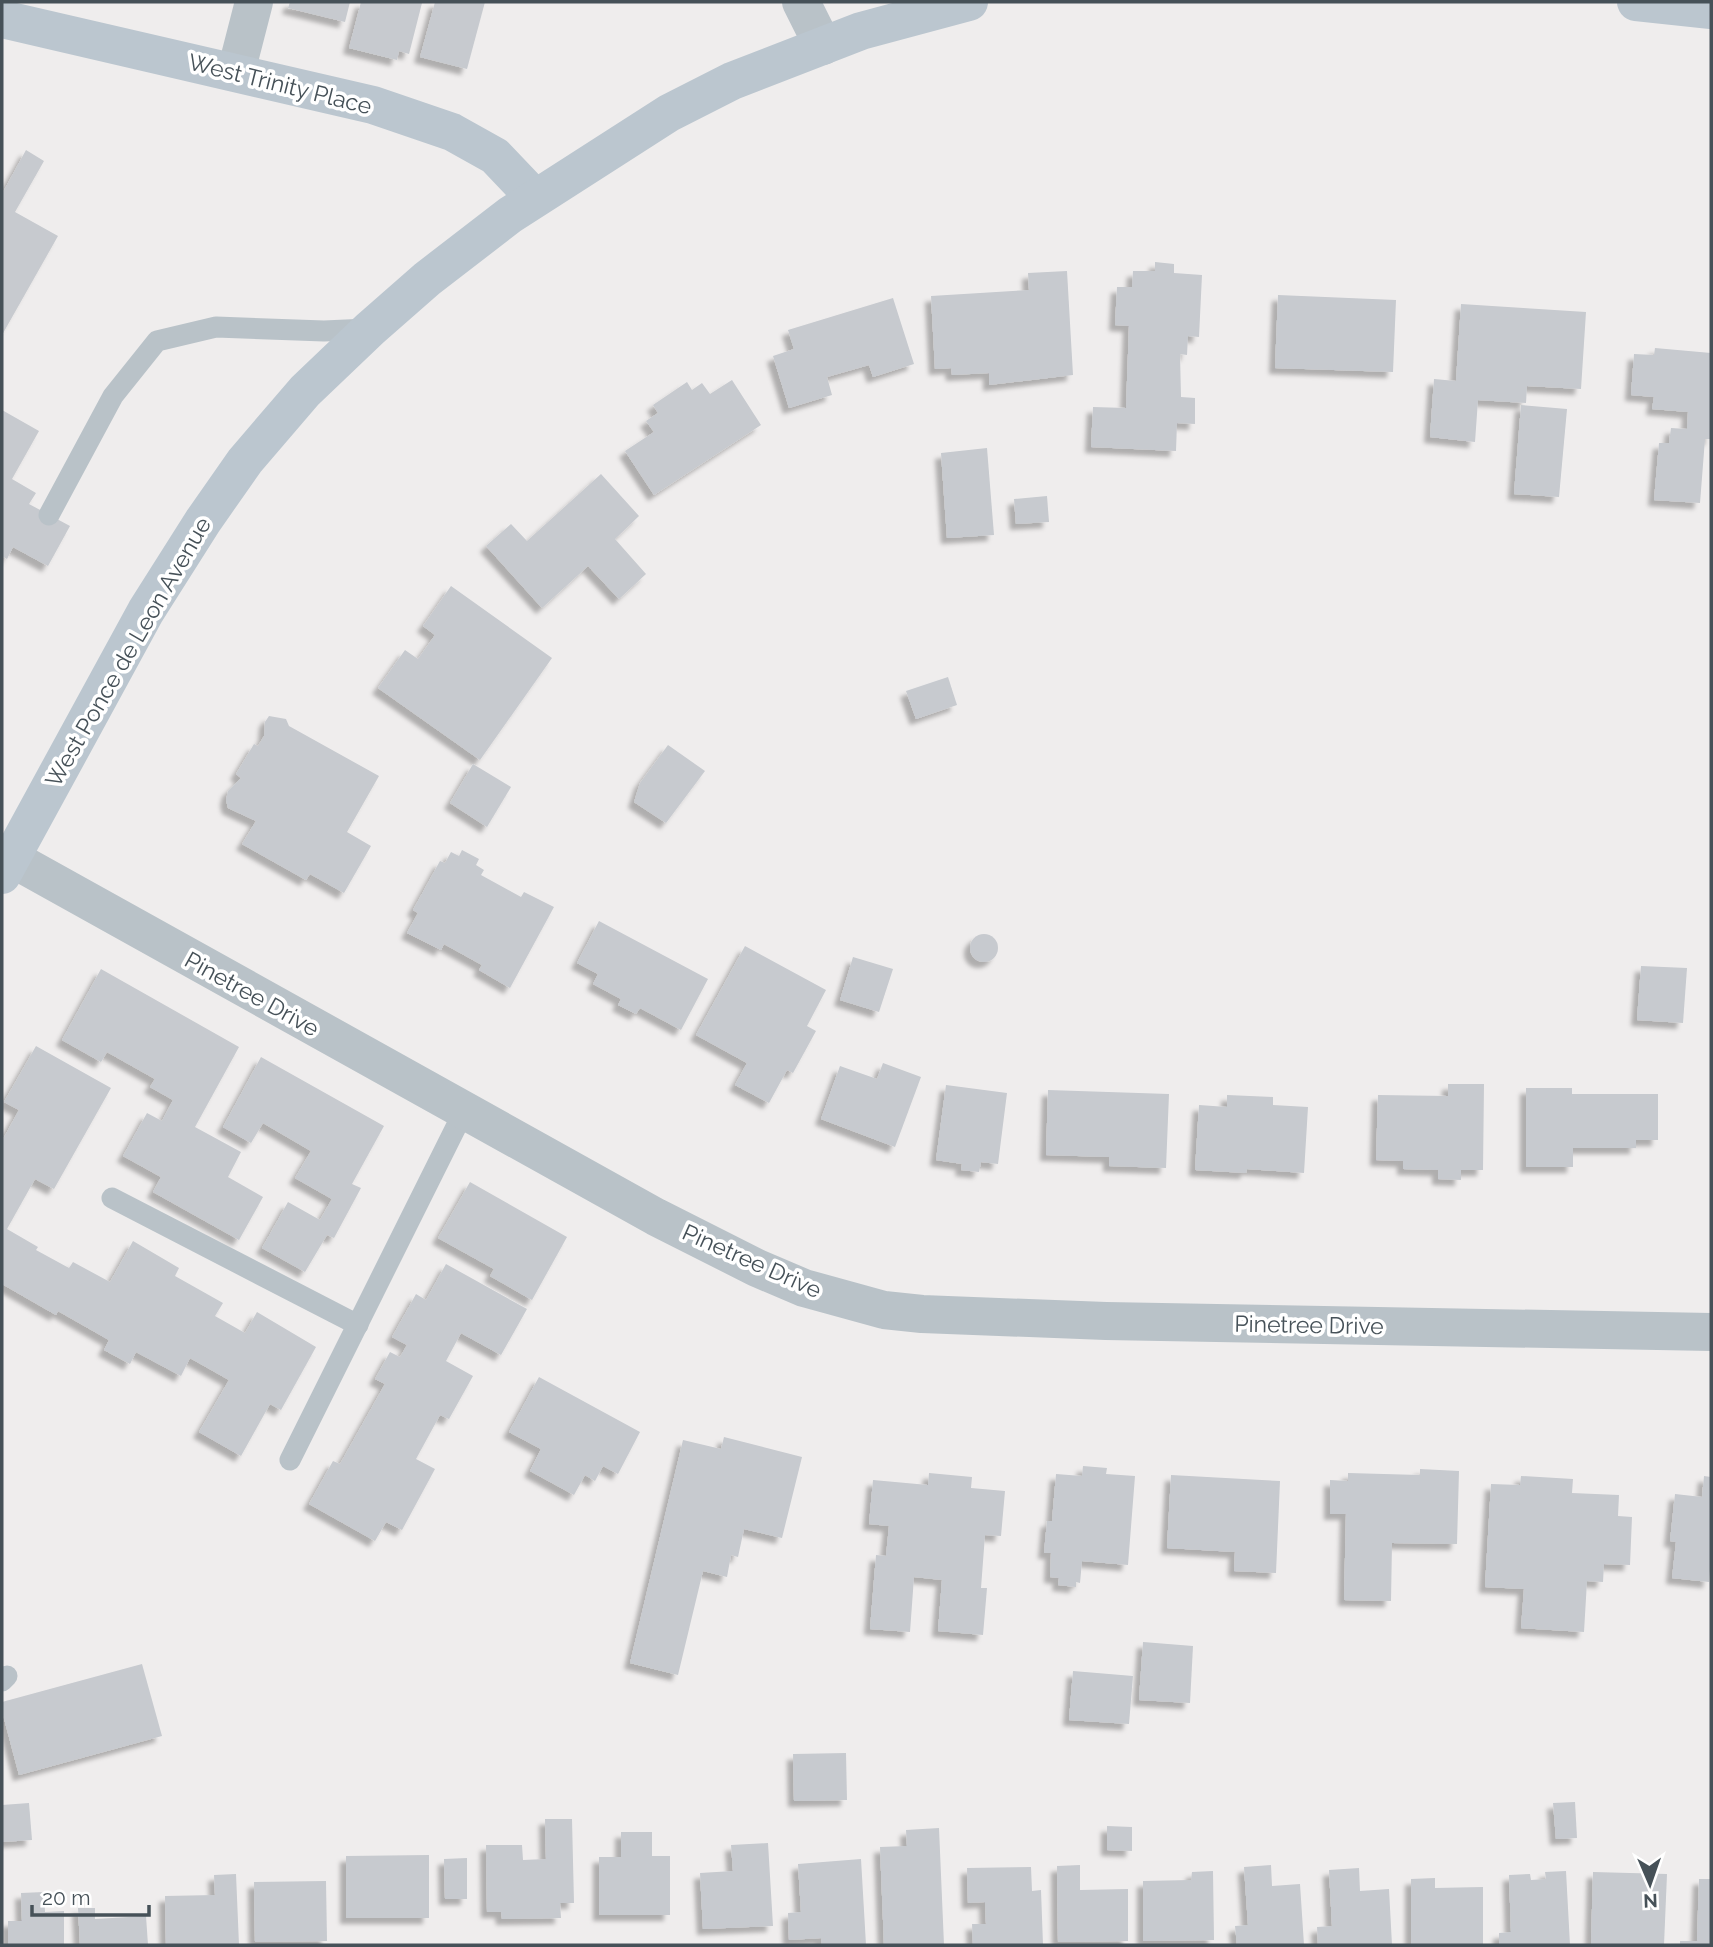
<svg xmlns="http://www.w3.org/2000/svg" width="1713" height="1947" font-family="Raleway,sans-serif">
<style>
.building{fill:#c7cacf;filter:url(#shadow)}
.lines{fill:none;stroke-linecap:round;stroke-linejoin:round}
.lane{stroke:#b9c2c8;stroke-width:21}
.street{stroke:#b9c2c8;stroke-width:38}
.secondary{stroke:#bbc6cf;stroke-width:38}
.labels{text-anchor:middle;stroke-width:7;stroke-linejoin:round;paint-order:stroke}
.street-label{font-size:23px;fill:#465158;stroke:#fff}
</style>
<defs>
<filter id="shadow"><feDropShadow dx="-6" dy="6" stdDeviation="2" flood-color="#0004"/></filter>
</defs>
<rect width="100%" height="100%" fill="#efeded"/>
<g class="building">
<path d="M290,2h60l-5,20 -57,-14z"/>
<path d="M361,2l61,1 -13,51 -10,-3 -2,9 -48,-12z"/>
<path d="M435,2h50l-18,67 -47,-12z"/>
<path d="M26,150l18,11 -29,51 43,24 -56,99v-141z"/>
<path d="M1155,262l19,2v9l28,2 -3,62 -11,-1 -1,19 -7,-1 1,43 14,1v26l-18,-1 -1,28 -85,-4 2,-40 33,1 3,-82 -14,-1 2,-38h15l1,-16h22z"/>
<path d="M1067,271l6,104 -84,10v-12l-37,2 -1,-7 -16,1 -4,-73 98,-6 -1,-17z"/>
<path d="M1278,295l118,5 -3,72 -118,-4z"/>
<path d="M893,298l21,66 -41,13 -4,-12 -42,12 5,18 -43,13 -16,-52 21,-7 -6,-19z"/>
<path d="M1461,304l125,8 -5,77 -54,-3 -1,17 -48,-3 -3,42 -45,-5 4,-58 22,2z"/>
<path d="M1655,348l56,5v86h-6l-5,64 -46,-3 5,-57h10l2,-15 16,1 1,-17 -36,-3 2,-12 -23,-2 3,-41 20,1z"/>
<path d="M732,380l29,45 -107,70 -29,-44 29,-19 -8,-11 12,-8 -5,-8 34,-23 5,8 10,-7 8,11z"/>
<path d="M1521,405l46,4 -8,88 -45,-3z"/>
<path d="M2,410l37,21 -27,48 24,14 -7,11 41,22 -22,40 -35,-19 -6,12 -5,-3z"/>
<path d="M987,448l7,87 -47,3 -6,-85z"/>
<path d="M601,474l38,42 -24,23 31,35 -27,25 -31,-33 -46,42 -56,-62 25,-22 16,17z"/>
<path d="M1047,496l2,26 -33,2 -2,-25z"/>
<path d="M451,586l101,72 -72,102 -102,-72 27,-38 13,9 17,-24 -12,-9z"/>
<path d="M948,677l9,28 -41,14 -10,-28z"/>
<path d="M269,716l17,3 3,7 90,50 -32,56 24,14 -27,47 -34,-19 -4,6 -64,-36 14,-23 -28,-13 -2,-8 2,-9 13,-13 -5,-4 18,-30 4,2 6,-10 1,-14z"/>
<path d="M668,745l37,26 -39,52 -32,-21 6,-19z"/>
<path d="M473,764l38,23 -24,40 -37,-24z"/>
<path d="M462,850l17,9 -3,6 8,5 -3,5 40,22 3,-5 30,15 -44,81 -31,-18 3,-5 -38,-21 -3,6 -34,-17 11,-20 -5,-3 27,-49 5,2 6,-11 8,4z"/>
<path d="M599,921l109,58 -27,51 -41,-22 -4,6 -18,-9 3,-6 -28,-15 5,-10 -21,-11z"/>
<circle cx="984" cy="948" r="14"/>
<path d="M745,946l81,44 -19,36 9,5 -23,42 -6,-3 -18,33 -34,-18 12,-22 -51,-28z"/>
<path d="M853,957l40,12 -14,43 -39,-12z"/>
<path d="M1641,966l46,2 -4,55 -46,-3z"/>
<path d="M101,969l138,78 -44,80 46,25 -13,25 35,20 -24,43 -86,-48 8,-15 -38,-21 24,-43 15,8 11,-21 -23,-13 5,-8 -48,-27 -6,10 -39,-22z"/>
<path d="M36,1046l75,42 -57,101 -19,-10 -28,50 31,18 -2,3 33,18 4,-6 37,20 23,-41 46,27 -4,8 48,27 -8,13 30,17 12,-21 59,35 -35,63 -11,-6 -29,52 -42,-24 30,-52 -39,-22 -9,18 -45,-24 -6,12 -26,-14 5,-10 -51,-29 -2,4 -54,-31v-143l17,-31 -15,-8z"/>
<path d="M261,1057l123,69 -32,58 9,4 -27,50 -7,-3 -22,37 -43,-24 26,-46 32,18 12,-21 -37,-21 16,-27 -48,-28 -12,20 -28,-16z"/>
<path d="M883,1063l38,14 -26,70 -74,-28 19,-53 37,13z"/>
<path d="M1448,1084h36l-1,86h-22v10l-23,-1v-9l-35,-1v-8l-27,-1 2,-65 70,1z"/>
<path d="M946,1085l61,8 -9,71 -17,-2 -2,10 -18,-2 1,-6 -26,-4z"/>
<path d="M1526,1088h46v6h86v46h-22v8h-63v19h-47z"/>
<path d="M1048,1090l121,4 -3,74 -57,-2v-9l-63,-2z"/>
<path d="M1227,1095l46,2v8l35,2 -4,66 -57,-4 -1,4 -51,-3 4,-65 28,2z"/>
<path d="M470,1182l97,55 -35,63 -42,-24 4,-7 -56,-31z"/>
<path d="M446,1264l81,45 -26,46 -40,-22 -15,28 27,15 -24,43 -9,-4 -24,44 19,10 -33,61 -16,-8 -11,19 -66,-37 24,-43 7,3 45,-80 -10,-5 15,-27 10,5 7,-12 -15,-8 18,-32 6,-11 10,6z"/>
<path d="M539,1377l101,55 -22,42 -15,-8 -8,15 -10,-6 -11,20 -44,-24 11,-22 -32,-17z"/>
<path d="M724,1437l78,20 -20,81 -38,-9 -6,28 -7,-2 -4,22 -24,-6 -25,104 -48,-12 53,-223 38,9z"/>
<path d="M1083,1466l24,2 -1,6 29,2 -7,89 -46,-4 -2,22 -4,-1v5l-18,-2 1,-7 -9,-1 1,-24h-7l3,-32h5l4,-47 26,2z"/>
<path d="M1420,1469l39,2 -2,73 -65,-1 -1,58 -47,-1 2,-86h-16v-34l18,1v-8l72,2z"/>
<path d="M929,1473l43,4 -1,11 34,3 -4,45 -16,-1 -4,53h6l-4,47 -45,-4 4,-51 -28,-3 -4,55 -40,-3 6,-74 10,1 3,-30 -20,-2 4,-44 55,5z"/>
<path d="M1171,1475l109,6 -4,92 -42,-2 1,-19 -68,-4z"/>
<path d="M1521,1476l52,3 -1,14 47,2 -1,21 14,1 -2,48 -26,-1 -1,18 -16,-1 -3,51 -63,-4 3,-39 -39,-2 6,-103 29,1z"/>
<path d="M1704,1476l7,1v79l-2,26 -37,-4 4,-36 -6,-1 5,-47 27,3z"/>
<path d="M1143,1642l50,4 -3,57 -51,-3z"/>
<path d="M142,1664l20,72 -143,39 -17,-64v-9z"/>
<path d="M1073,1671l60,5 -4,48 -60,-4z"/>
<path d="M846,1753l1,47 -53,1 -1,-47z"/>
<path d="M1575,1802l2,36 -21,1 -3,-36z"/>
<path d="M29,1803l3,37 -30,2v-37z"/>
<path d="M545,1819h27l2,84h-14l1,15 -59,1 -1,-7h-14l-1,-67h36l1,15 23,-1z"/>
<path d="M1107,1826l25,1v24l-25,-1z"/>
<path d="M939,1828l5,117h-60l-4,-98 27,-1 -1,-16z"/>
<path d="M621,1832h31v24h18v59h-71v-58h22z"/>
<path d="M768,1843l5,83 -70,3 -3,-56 33,-2 -2,-26z"/>
<path d="M429,1855v63h-83v-62z"/>
<path d="M467,1858v41h-22l-1,-40z"/>
<path d="M861,1859l5,86h-44l-1,-7 -32,2 -1,-27 13,-1 -3,-48z"/>
<path d="M1080,1865v25l48,-1v52l-70,1 -1,-76z"/>
<path d="M1271,1865l1,21 28,-2 4,61h-67l-2,-19 13,-1 -4,-58z"/>
<path d="M1031,1867l1,24 9,-1 2,55h-70l-1,-21h14l-1,-22 -17,1 -1,-35z"/>
<path d="M1359,1868l1,23 29,-2 3,56h-74l-1,-18 15,-1 -3,-56z"/>
<path d="M1213,1871l1,69 -71,1v-60l48,-1 1,-8z"/>
<path d="M1566,1871l4,74h-71v-12l12,-1 -2,-57 21,-1 1,6 15,-1 -1,-7z"/>
<path d="M1593,1872l74,2 -3,71h-73z"/>
<path d="M236,1874l3,71h-73l-1,-49 50,-1 -1,-20z"/>
<path d="M1435,1878v10l48,-1v58h-72v-66z"/>
<path d="M1699,1879h12v66h-31v-4h17z"/>
<path d="M326,1881l1,60 -72,1 -1,-60z"/>
<path d="M44,1892l1,20 19,-1v34h-56v-24h14l-1,-28z"/>
<path d="M78,1908h17v11l51,-3 2,29h-68z"/>
</g>
<g class="lines">
<g class="lane">
<path d="M49,515l64,-119 44,-55 59,-14 108,4 44,-2"/>
<path d="M112,1198l246,127"/>
<path d="M290,1460l174,-349"/>
<path d="M2,1681l5,-5"/>
</g>
<g class="street">
<path d="M801,2l22,44"/>
<path d="M236,72l18,-70"/>
<path d="M11,858l645,359 101,51 47,20 80,22 38,4 184,7 605,11"/>
</g>
<g class="secondary">
<path d="M1636,2l75,8"/>
<path d="M2,19l371,86 79,27 43,24 40,42"/>
<path d="M2,875l144,-264 57,-90 42,-60 60,-70 65,-62 57,-50 83,-64 159,-102 63,-32 129,-50 108,-29"/>
</g>
</g>
<g class="labels">
<g class="street-label">
<text transform="translate(280 84) rotate(14)" y="8">West Trinity Place</text>
<text transform="translate(128 652) rotate(-60)" y="8">West Ponce de Leon Avenue</text>
<text transform="translate(252 994) rotate(29)" y="8">Pinetree Drive</text>
<text transform="translate(752 1261) rotate(24)" y="8">Pinetree Drive</text>
<text transform="translate(1309 1325) rotate(1)" y="8">Pinetree Drive</text>
</g>
</g>
<rect width="1713" height="1947" fill="none" stroke="#465158" stroke-width="7"/>
<g transform="translate(1650 1884) rotate(178)" stroke="#ffffff" stroke-width="5" paint-order="stroke">
<path d="M0-5L12 26L0 18L-12 26Z" fill="#465158"/>
<text y="-10" font-size="19" font-weight="bold" text-anchor="middle" fill="#465158">N</text>
</g>
<path d="M32 1905v10h117v-10" fill="none" stroke="#465158" stroke-width="3.5"/>
<text x="42" y="1905" font-size="21" fill="#465158" stroke="#ffffff" stroke-width="5" paint-order="stroke">20 m</text>
</svg>
